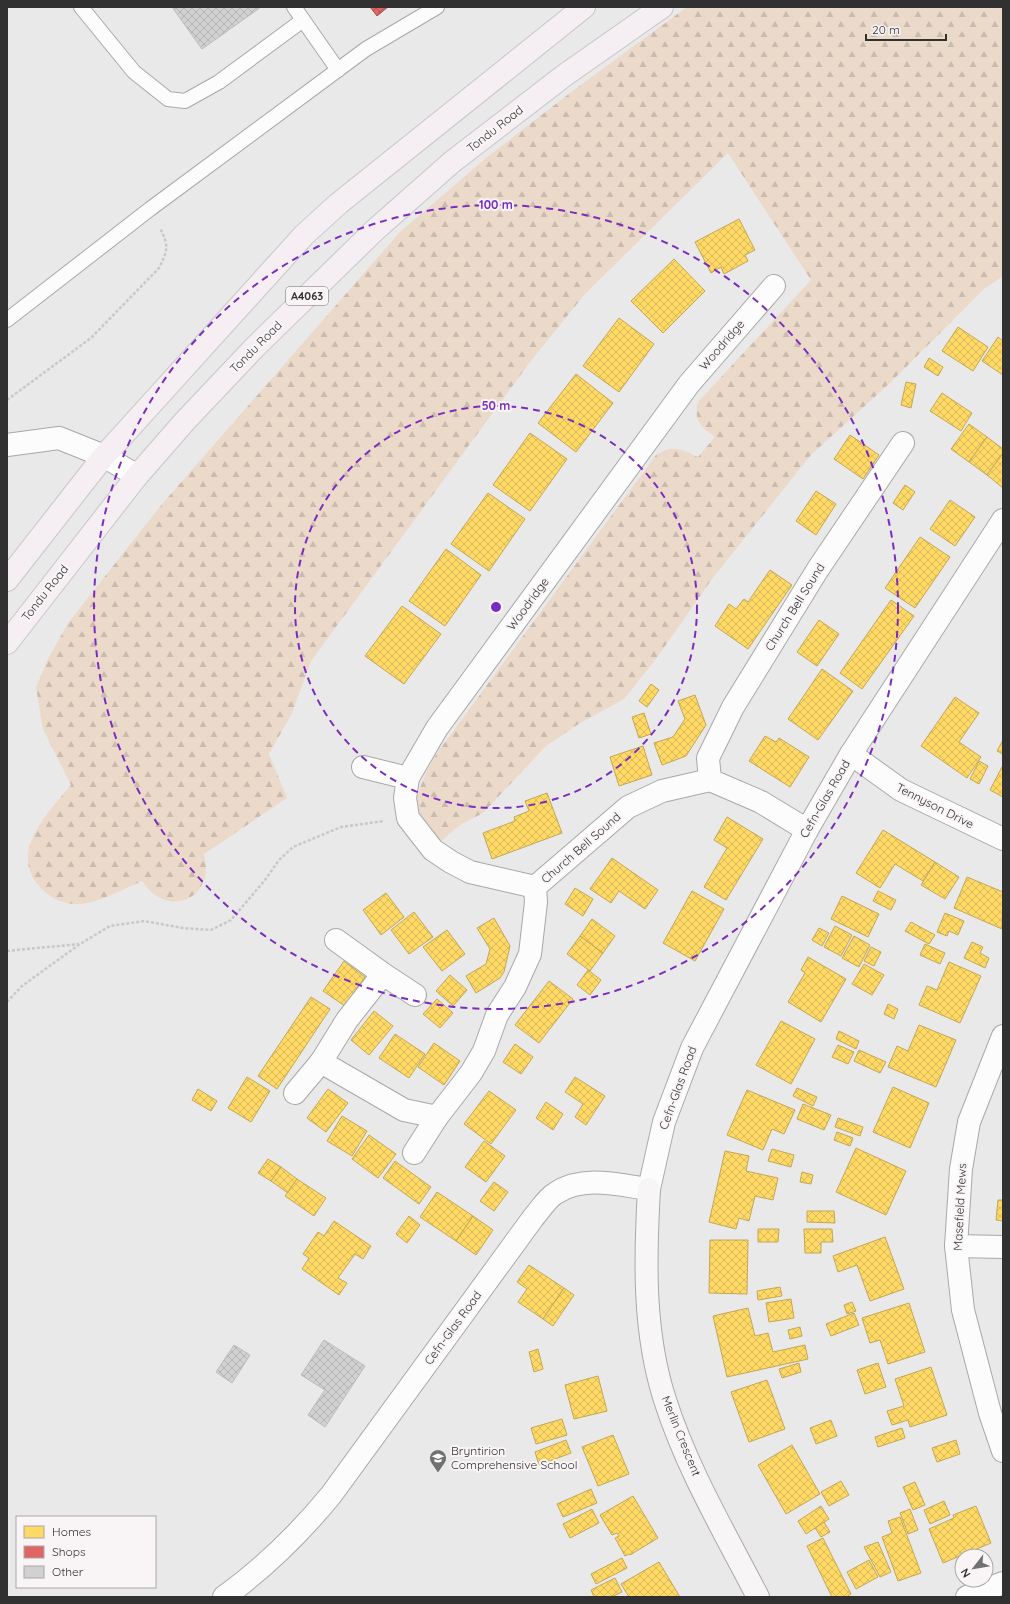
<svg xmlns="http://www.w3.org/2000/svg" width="1010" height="1604" font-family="Quicksand,sans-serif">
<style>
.forest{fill:url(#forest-firs)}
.homes{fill:url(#homes-cross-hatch);stroke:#c2a756}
.shops{fill:url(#shops-cross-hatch);stroke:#ac5656}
.building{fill:url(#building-cross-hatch);stroke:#bcbbbb}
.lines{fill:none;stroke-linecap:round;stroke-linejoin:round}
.lane-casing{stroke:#a9a8a8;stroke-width:16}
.street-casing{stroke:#a9a8a8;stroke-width:24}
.secondary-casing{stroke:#a9a8a8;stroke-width:24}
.primary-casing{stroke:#c7c6c6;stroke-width:24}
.path{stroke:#c9c8c9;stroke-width:2.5;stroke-dasharray:3 2;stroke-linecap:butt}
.lane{stroke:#fcfcfc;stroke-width:14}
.street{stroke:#fcfcfc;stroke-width:22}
.secondary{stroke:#f8f5f7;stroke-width:22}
.primary{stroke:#f5eff4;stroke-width:22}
.ring{fill:none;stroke:#7b2cbf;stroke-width:2;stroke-dasharray:7 5}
.labels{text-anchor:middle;stroke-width:4;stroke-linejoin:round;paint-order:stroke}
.shield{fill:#f9f5f6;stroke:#6e6c6c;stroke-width:1}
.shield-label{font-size:11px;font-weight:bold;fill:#323131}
.street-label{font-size:12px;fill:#323131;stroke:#f9f5f6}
.poi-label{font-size:12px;fill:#323131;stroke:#f9f5f6;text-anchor:start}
.centre{fill:#7b2cbf;stroke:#f9f5f6;stroke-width:2}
.ring-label{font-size:12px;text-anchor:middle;font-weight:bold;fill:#7b2cbf;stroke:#f9f5f6;stroke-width:4;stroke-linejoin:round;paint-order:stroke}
</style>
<defs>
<pattern id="forest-firs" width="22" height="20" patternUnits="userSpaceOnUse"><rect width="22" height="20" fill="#ebd9ca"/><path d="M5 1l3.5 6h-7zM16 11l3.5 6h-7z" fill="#cabbae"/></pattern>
<pattern id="homes-cross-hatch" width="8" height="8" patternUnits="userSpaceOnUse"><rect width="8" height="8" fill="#ffd966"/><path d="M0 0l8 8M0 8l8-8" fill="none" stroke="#dbbb59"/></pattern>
<pattern id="shops-cross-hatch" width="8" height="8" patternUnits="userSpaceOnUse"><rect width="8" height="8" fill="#e06666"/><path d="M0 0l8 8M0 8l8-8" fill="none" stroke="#b65555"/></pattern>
<pattern id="building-cross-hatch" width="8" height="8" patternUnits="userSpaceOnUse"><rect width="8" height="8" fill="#d2d1d1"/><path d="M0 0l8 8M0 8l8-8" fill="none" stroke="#b5b4b4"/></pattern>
</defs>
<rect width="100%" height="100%" fill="#eae9e9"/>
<path class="forest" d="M687,7h316v269l-19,13 -94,94 -80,73 -98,123 -56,80 -32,40 -47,26 -31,21 -63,67 -23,12 -19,16c-39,-24 -23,-52 -6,-85l221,-301c16,-11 27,-6 42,2l17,-20c-14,-10 -22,-17 -17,-35l113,-122 -83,-127 -143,141 -55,68 -219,299 -19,52 -23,41 18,44 -83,56c12,45 -37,66 -62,27 -18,8 -44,22 -63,23 -13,1 -27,-5 -36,-14 -38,-36 5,-77 28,-105l-28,-56 -7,-42 13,-30 19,-34 95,-120 237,-271 86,-74 84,-65z"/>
<g class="homes">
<path d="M739,219l16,31 -10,5 3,6 -24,13 -3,-7 -10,6 -16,-31z"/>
<path d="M674,259l31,32 -42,42 -32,-32z"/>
<path d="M619,318l35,26 -35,48 -36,-26z"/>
<path d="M958,327l30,20 -15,24 -31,-20z"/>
<path d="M998,337l5,4v34l-21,-14z"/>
<path d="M929,358l14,9 -5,9 -14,-9z"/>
<path d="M576,374l37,29 -37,49 -38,-29z"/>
<path d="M906,382l10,2 -5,24 -10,-3z"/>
<path d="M942,393l30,20 -11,18 -31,-20z"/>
<path d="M969,424l18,13 -18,25 -18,-13z"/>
<path d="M530,433l37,26 -37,52 -37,-26z"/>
<path d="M850,435l29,20 -16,24 -29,-20z"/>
<path d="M987,437l16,12v4l-16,22 -18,-13z"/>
<path d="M1003,453v35l-16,-13z"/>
<path d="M905,485l10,7 -12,18 -10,-7z"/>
<path d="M816,491l20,13 -20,31 -20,-14z"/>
<path d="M488,493l37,26 -36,52 -38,-27z"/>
<path d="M950,500l25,17 -20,29 -25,-17z"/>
<path d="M920,537l30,20 -35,51 -30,-20z"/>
<path d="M446,549l35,26 -36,51 -36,-25z"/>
<path d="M770,570l22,15 -44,64 -33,-23 14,-22 7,5 8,-10 4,3z"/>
<path d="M891,600l23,16 -52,73 -22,-16z"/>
<path d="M402,606l39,28 -37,50 -39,-28z"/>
<path d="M819,620l20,14 -22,32 -20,-14z"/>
<path d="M822,669l31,22 -35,49 -30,-21z"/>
<path d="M651,684l8,6 -12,17 -8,-6z"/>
<path d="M695,695l11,30 -20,31 -24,9 -8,-22 19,-6 12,-18 -7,-18z"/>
<path d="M955,697l24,16 -20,29 22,15 -14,21 -46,-32z"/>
<path d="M644,713l7,21 -12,4 -7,-21z"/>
<path d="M765,736l11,6 3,-4 30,19 -19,30 -41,-26z"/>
<path d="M1003,740v14l-6,-3z"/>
<path d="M643,746l9,29 -33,11 -9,-29z"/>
<path d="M979,761l9,5 -9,18 -9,-5z"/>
<path d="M1003,765v32l-13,-7z"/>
<path d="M547,793l15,40 -70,26 -9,-26 32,-12 -1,-4 15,-6 -4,-10z"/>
<path d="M727,817l36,22 -37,61 -22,-13 23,-39 -13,-8z"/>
<path d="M883,830l52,32 -12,19 -28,-17 -15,24 -24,-15z"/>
<path d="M612,858l46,32 -13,19 -26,-18 -8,12 -21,-14z"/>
<path d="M935,862l24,15 -14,22 -24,-14z"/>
<path d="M967,877l36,15 -1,37 -48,-21z"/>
<path d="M575,888l18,11 -10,17 -18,-12z"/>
<path d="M692,891l32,18 -29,52 -32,-18z"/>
<path d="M878,891l18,9 -5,10 -18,-9z"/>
<path d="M386,893l18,24 -23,18 -18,-25z"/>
<path d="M842,896l37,18 -11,23 -37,-18z"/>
<path d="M414,912l19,25 -24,17 -18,-24z"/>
<path d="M945,913l19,8 -6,14 -9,-4 -2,5 -10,-4z"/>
<path d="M494,918l16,28 -6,26 -4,6 -24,15 -10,-17 20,-12 4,-15 -13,-21z"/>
<path d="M592,919l23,17 -12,17 -23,-17z"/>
<path d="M911,922l24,13 -6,9 -24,-13z"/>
<path d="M835,926l17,9 -11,21 -17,-9z"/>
<path d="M819,928l10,5 -7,13 -10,-6z"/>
<path d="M447,930l18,24 -23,17 -19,-24z"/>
<path d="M580,936l23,17 -13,18 -23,-17z"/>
<path d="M854,936l16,9 -11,22 -17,-9z"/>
<path d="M972,942l11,5 -3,6 9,5 -4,10 -21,-10z"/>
<path d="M925,944l20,9 -5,11 -20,-9z"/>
<path d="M871,947l10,5 -7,14 -10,-5z"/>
<path d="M808,957l38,22 -25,43 -33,-20 17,-29 -4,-3z"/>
<path d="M344,961l21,16 -20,29 -22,-15z"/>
<path d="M949,962l32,14 -21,47 -41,-18 8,-19 10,4z"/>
<path d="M864,964l20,11 -12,20 -20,-11z"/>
<path d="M588,970l13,10 -11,15 -13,-10z"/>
<path d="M450,975l17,15 -14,16 -17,-15z"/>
<path d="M549,981l24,18 -34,44 -24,-18z"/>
<path d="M311,997l19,12 -53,80 -19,-13z"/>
<path d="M437,999l16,14 -13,15 -17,-14z"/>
<path d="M888,1004l10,5 -4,10 -10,-5z"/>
<path d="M374,1011l19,15 -24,29 -18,-15z"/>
<path d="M781,1021l34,18 -24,45 -35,-19z"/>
<path d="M919,1025l37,15 -20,47 -48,-20 9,-21 11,5z"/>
<path d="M839,1031l20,10 -3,8 -20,-10z"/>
<path d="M395,1034l30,20 -16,24 -30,-20z"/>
<path d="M434,1043l26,18 -16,24 -26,-18z"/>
<path d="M515,1044l18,13 -12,17 -18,-12z"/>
<path d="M838,1045l16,7 -6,12 -16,-7z"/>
<path d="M859,1050l27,12 -6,11 -26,-12z"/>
<path d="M247,1077l23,14 -19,31 -23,-14z"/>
<path d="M575,1077l30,19 -19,29 -11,-8 8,-13 -18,-12z"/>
<path d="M893,1087l36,16 -19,45 -37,-16z"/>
<path d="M797,1088l20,9 -4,9 -20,-10z"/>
<path d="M198,1089l19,12 -6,10 -19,-11z"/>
<path d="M328,1089l20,14 -22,29 -19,-14z"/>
<path d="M747,1090l48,20 -11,24 -12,-5 -9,21 -36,-15z"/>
<path d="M489,1091l27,19 -25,34 -27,-20z"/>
<path d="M546,1102l17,12 -10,16 -17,-12z"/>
<path d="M803,1104l28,11 -7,15 -27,-11z"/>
<path d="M342,1116l25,15 -15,25 -25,-15z"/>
<path d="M838,1118l25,9 -3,9 -25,-9z"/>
<path d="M837,1132l16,6 -3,8 -16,-6z"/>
<path d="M369,1135l27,19 -18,24 -26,-19z"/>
<path d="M484,1141l21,15 -19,26 -21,-15z"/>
<path d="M856,1148l50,23 -20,44 -50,-23z"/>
<path d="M772,1149l22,6 -3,12 -23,-6z"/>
<path d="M725,1151l24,5 -3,15 32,7 -5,22 -18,-4 -6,25 -10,-3 -3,11 -27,-7z"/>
<path d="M268,1159l13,8 -10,14 -13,-8z"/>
<path d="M395,1161l36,26 -12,17 -36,-26z"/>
<path d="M281,1167l16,12 -9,14 -17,-12z"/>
<path d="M802,1172l11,3 -2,9 -11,-2z"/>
<path d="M297,1179l29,19 -12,18 -29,-20z"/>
<path d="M494,1182l14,10 -14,19 -14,-10z"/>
<path d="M437,1192l36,24 -17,25 -36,-24z"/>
<path d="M998,1200h5v21l-7,-1z"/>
<path d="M807,1211h27l1,12 -28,-1z"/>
<path d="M409,1216l11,9 -13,18 -11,-9z"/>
<path d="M473,1216l20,14 -17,25 -20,-14z"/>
<path d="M334,1221l37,25 -8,13 -8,-5 -17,24 9,5 -8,12 -37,-26 7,-11 -6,-4 15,-22 6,4z"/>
<path d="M758,1229h21l-1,13h-20z"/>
<path d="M804,1229h28l1,13h-12v11h-16z"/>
<path d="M885,1237l19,52 -34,12 -13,-36 -19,7 -5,-16z"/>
<path d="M710,1240h38l-1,54 -38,-1z"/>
<path d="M529,1265l35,23 -21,31 -25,-17 9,-13 -10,-7z"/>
<path d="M780,1287l2,9 -24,4 -1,-9z"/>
<path d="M564,1288l10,7 -21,31 -10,-7z"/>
<path d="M791,1299l3,19 -25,4 -3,-19z"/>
<path d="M852,1302l4,9 -9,3 -3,-9z"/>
<path d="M909,1303l16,49 -37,12 -8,-24 -10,3 -8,-25z"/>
<path d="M748,1308l7,28 13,-3 5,19 32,-7 3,14 -81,18 -14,-61z"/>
<path d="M854,1313l5,12 -28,11 -5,-12z"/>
<path d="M800,1327l2,9 -12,3 -2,-9z"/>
<path d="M538,1349l5,20 -9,3 -5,-20z"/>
<path d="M799,1363l2,9 -19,6 -3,-9z"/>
<path d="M878,1363l8,24 -21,7 -8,-24z"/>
<path d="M931,1367l16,48 -37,12 -2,-7 -16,5 -5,-14 17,-5 -9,-27z"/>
<path d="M598,1376l9,35 -33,8 -9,-34z"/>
<path d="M767,1380l18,49 -36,13 -18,-50z"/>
<path d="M562,1419l5,16 -31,9 -5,-16z"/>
<path d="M831,1420l6,16 -21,8 -6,-16z"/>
<path d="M902,1428l3,10 -27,9 -3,-10z"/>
<path d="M613,1435l16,39 -31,12 -16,-39z"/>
<path d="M566,1440l5,13 -32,12 -4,-13z"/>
<path d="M956,1440l4,14 -23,8 -5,-14z"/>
<path d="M792,1445l28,49 -34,20 -28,-49z"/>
<path d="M841,1481l8,14 -20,11 -8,-14z"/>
<path d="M915,1482l10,23 -12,5 -10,-23z"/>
<path d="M591,1489l6,14 -34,14 -6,-13z"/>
<path d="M633,1496l25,42 -28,17 -1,-1 -4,2 -10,-18 4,-2 -2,-3 -5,2 -12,-20z"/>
<path d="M944,1501l6,14 -20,9 -6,-14z"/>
<path d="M821,1506l8,13 -23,15 -8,-13z"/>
<path d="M976,1506l15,37 -48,20 -14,-34 25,-11 -1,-3z"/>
<path d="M592,1509l7,14 -29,15 -7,-14z"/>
<path d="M910,1509l8,21 -10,4 -8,-21z"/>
<path d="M900,1517l21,56 -23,8 -16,-44 10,-4 -4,-12z"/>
<path d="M824,1522l6,10 -9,5 -6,-9z"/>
<path d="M823,1538l28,56 -5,3h-14l-25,-51z"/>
<path d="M878,1542l13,30 -11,5 -16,-30z"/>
<path d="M622,1558l5,10 -31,16 -5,-10z"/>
<path d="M869,1560l9,17 -22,12 -9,-17z"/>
<path d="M659,1562l21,35h-51l-8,-13z"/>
<path d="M615,1578l7,14 -11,5h-17l-3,-7z"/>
</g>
<path class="shops" d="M370,7h18l-11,9z"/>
<g class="building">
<path d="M172,7h89l-59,42z"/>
<path d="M324,1340l41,26 -40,61 -17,-12 17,-25 -24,-15z"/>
<path d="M234,1345l16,10 -18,28 -16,-11z"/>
</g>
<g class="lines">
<g class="lane-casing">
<g id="lane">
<path d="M81,7l53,65 34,27 17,2 34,-19 84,-62"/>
<path d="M294,7l44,63"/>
<path d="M7,320l143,-111 216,-160 71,-42"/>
</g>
</g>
<g class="street-casing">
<g id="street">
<path d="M7,445l52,-7 45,18 33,20"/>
<path d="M851,754l50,36 102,49"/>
<path d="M363,767l45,11"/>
<path d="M710,780l51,22 46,28"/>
<path d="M535,887l-65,-15 -19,-10 -18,-12 -25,-32 -3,-20 3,-20 29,-50 252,-344 85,-98"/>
<path d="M383,974l32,21"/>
<path d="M1003,1036l-34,86 -8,47 -5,77 7,64 27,103 13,38"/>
<path d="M321,1062l83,48 33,7"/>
<path d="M295,1093l26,-31 26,-42 36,-46 -47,-34"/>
<path d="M414,1153l23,-36 34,-44 13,-22 13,-36 18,-28 15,-33 6,-52 -1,-15 93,-80 34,-16 48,-11 -2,-22 25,-51 85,-138 85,-126"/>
<path d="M956,1246l47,1"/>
<path d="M224,1597c40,-29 75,-63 107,-102l202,-277c7,-8 14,-20 23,-25 27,-18 63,-8 93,-4l15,-67 28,-74 115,-218 44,-76 152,-234"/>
<path d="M967,1597l36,-14"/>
</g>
</g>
<g class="secondary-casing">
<path id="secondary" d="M649,1189c-4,70 -6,143 16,211 22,69 60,133 93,197"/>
</g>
<g class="primary-casing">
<g id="primary">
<path d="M7,580l97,-124 200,-221 34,-31 246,-197"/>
<path d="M7,643l130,-167 48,-55 70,-74 120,-117 77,-68 113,-87 97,-68"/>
</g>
</g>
<g class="path">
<path d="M7,400l84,-62 68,-70c9,-18 10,-22 1,-40"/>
<path d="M7,951l72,-7"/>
<path d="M7,1002l15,-16 58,-42 30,-18 34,-5 39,7 28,2 20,-10 34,-40 14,-20 14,-13 48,-20 43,-6"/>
</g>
<use href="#lane" class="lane"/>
<use href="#street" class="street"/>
<use href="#secondary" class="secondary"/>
<use href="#primary" class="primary"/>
</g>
<g class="ring">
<circle cx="496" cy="607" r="201"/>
<circle cx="496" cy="607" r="402"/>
</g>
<defs>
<g id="school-pin" transform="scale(0.9)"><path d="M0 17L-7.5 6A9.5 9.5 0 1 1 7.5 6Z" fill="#727171" stroke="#f9f5f6"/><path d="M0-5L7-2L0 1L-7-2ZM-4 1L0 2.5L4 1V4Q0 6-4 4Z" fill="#fff"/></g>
</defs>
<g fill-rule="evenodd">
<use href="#school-pin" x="438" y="1458"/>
</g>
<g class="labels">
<rect class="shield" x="286" y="287" width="42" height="18" rx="3"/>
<g class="shield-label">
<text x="307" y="300">A4063</text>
</g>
<g class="street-label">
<text transform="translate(495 129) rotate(-38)" y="4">Tondu Road</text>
<text transform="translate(722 345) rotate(-49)" y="4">Woodridge</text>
<text transform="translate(256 347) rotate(-45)" y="4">Tondu Road</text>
<text transform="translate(45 593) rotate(-52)" y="4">Tondu Road</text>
<text transform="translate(528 604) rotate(-54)" y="4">Woodridge</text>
<text transform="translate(795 607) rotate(-58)" y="4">Church Bell Sound</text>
<text transform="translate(825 799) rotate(-60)" y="4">Cefn-Glas Road</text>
<text transform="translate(935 806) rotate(27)" y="4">Tennyson Drive</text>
<text transform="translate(581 848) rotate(-41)" y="4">Church Bell Sound</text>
<text transform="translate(678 1088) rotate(-70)" y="4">Cefn-Glas Road</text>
<text transform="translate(960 1207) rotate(-87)" y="4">Masefield Mews</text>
<text transform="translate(453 1328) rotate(-54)" y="4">Cefn-Glas Road</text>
<text transform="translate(681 1436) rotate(68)" y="4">Merlin Crescent</text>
</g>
<g class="poi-label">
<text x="451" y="1455">Bryntirion<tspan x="451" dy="14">Comprehensive School</tspan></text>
</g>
</g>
<circle cx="496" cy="607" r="6" class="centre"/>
<g class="ring-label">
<text x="496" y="209">100 m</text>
<text x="496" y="410">50 m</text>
</g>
<rect width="1010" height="1604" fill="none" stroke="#323131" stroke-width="16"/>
<rect x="16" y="1516" width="140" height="72" fill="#f9f5f6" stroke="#a9a7a7"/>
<rect x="24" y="1526" width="20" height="12" fill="#ffd966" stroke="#a9a7a7"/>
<text x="52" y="1536" font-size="12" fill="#323131">Homes</text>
<rect x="24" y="1546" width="20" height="12" fill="#e06666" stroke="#a9a7a7"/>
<text x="52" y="1556" font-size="12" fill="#323131">Shops</text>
<rect x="24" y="1566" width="20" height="12" fill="#d2d1d1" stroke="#a9a7a7"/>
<text x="52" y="1576" font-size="12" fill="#323131">Other</text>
<g transform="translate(974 1568) rotate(239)"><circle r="19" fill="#f9f5f6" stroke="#a9a7a7"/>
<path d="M0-3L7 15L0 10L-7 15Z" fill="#727171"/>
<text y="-6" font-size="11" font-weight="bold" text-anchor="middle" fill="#323131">N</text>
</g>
<path d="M866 34v6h80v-6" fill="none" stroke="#323131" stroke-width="2"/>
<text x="872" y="34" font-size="12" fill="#323131" stroke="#f9f5f6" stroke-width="3" paint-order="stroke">20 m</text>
</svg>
